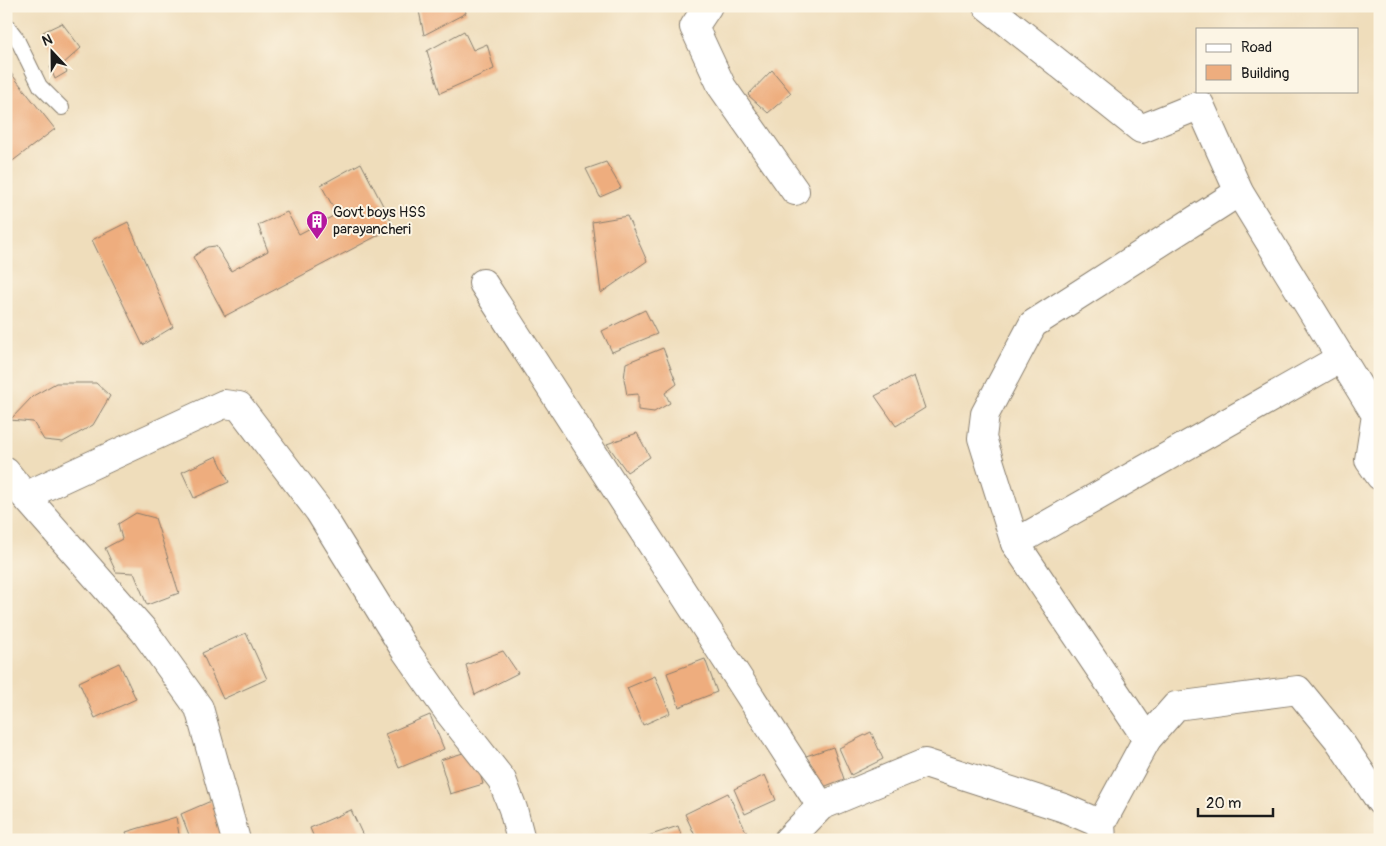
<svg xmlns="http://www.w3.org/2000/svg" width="1386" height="846" font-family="Pangolin,sans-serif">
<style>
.building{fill:#eead7e}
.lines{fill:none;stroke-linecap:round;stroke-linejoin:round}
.service-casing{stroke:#867c6c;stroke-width:16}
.minor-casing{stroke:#867c6c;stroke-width:30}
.service{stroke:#fff;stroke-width:14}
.minor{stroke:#fff;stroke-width:28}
.labels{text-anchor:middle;stroke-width:4;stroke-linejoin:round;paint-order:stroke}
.poi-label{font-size:15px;fill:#1c1c1c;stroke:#fcf5e5;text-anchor:start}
</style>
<rect width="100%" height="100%" fill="#fcf5e5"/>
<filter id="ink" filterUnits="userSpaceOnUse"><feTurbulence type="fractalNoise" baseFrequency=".02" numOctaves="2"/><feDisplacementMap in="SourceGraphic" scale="10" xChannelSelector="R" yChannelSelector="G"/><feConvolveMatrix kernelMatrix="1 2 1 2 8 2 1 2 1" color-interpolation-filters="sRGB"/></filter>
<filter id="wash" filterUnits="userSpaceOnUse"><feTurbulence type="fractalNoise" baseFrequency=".0096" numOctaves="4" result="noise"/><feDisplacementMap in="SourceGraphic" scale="20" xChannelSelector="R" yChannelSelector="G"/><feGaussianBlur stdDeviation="1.12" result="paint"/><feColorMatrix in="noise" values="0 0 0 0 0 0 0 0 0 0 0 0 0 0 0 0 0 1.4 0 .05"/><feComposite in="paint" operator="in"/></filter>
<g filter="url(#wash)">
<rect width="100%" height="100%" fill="#efddbb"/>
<g id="blocks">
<g class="building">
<path d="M418,6h46l2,7 -42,22z"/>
<path d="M62,23l19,25 -19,17 5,7 -12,7 -5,-12 6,-5 -13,-30z"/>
<path d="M464,31l9,19 14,-6 7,25 -54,24 -13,-42z"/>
<path d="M6,67l49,62 -49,37z"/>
<path d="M772,70l19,23 -23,20 -20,-18z"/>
<path d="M606,162l15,26 -21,9 -14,-28z"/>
<path d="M361,163l33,64 -169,89 -32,-59 14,-10 9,-1 15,25 37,-20 -10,-26 29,-13 12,22 38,-20 -16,-29z"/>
<path d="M627,216l20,45 -46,32 -9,-71z"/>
<path d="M128,222l45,105 -30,18 -51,-105z"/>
<path d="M645,310l12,24 -45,18 -10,-21z"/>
<path d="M663,348l14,36 -12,9 5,10 -16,9 -16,-2v-16l-11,1 -3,-16 2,-16z"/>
<path d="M914,376l11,32 -29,18 -21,-30z"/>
<path d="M56,383h40l14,13 -17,29 -30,17 -19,-2 -11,-18 -23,-2 23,-24z"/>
<path d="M637,433l13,24 -23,15 -20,-28z"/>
<path d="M217,456l12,26 -35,16 -12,-26z"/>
<path d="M136,513l19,5 24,75 -32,12 -13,-32 -18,-1 -11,-24 17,-9 -4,-15z"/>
<path d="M246,633l21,46 -44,20 -21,-46z"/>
<path d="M503,651l15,22 -43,22 -9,-30z"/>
<path d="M705,659l12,33 -38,15 -12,-34z"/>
<path d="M119,663l17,36 -41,19 -16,-36z"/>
<path d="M655,676l15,37 -27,12 -16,-37z"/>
<path d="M430,715l14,34 -45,19 -14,-34z"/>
<path d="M871,732l12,27 -32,16 -12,-27z"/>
<path d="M833,747l11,32 -26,10 -12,-33z"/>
<path d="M473,750l10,34 -33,10 -10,-34z"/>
<path d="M765,775l11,25 -31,14 -11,-25z"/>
<path d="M728,793l22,47h-53l-12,-26z"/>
<path d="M211,801l16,39h-36l-10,-26z"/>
<path d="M351,810l14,30h-50l-5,-12z"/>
<path d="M176,817l4,23h-51l-3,-8z"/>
<path d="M678,826l5,14h-44v-1z"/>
</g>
</g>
</g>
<g filter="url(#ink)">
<use href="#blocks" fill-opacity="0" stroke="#867c6c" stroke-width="1"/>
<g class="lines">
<g class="service-casing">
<path id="service" d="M6,24l10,13 24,49 22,22"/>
</g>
<g class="minor-casing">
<g id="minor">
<path d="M708,6l-14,21 28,60 73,104"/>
<path d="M987,6l154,123 59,-24 39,87 137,223 -7,45 11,16"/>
<path d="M483,283l338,523"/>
<path d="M6,472l19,24 119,135 55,77 37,132"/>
<path d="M25,496l199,-92 15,2 80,105 86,139 42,60 55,70 11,29 8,31"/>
<path d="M1015,543l326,-185"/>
<path d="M1147,739l-132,-196 -33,-105 3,-24 48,-90 206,-132"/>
<path d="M788,840l33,-34 104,-43 139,45 37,16"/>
<path d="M1102,840l-1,-16 46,-85 29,-33 122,-16 40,49 42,62"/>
</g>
</g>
<use href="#service" class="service"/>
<use href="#minor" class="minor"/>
</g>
</g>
<defs>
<g id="building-pin" transform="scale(1.125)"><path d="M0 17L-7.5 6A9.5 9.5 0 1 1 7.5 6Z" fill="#b5179e" stroke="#fcf5e5"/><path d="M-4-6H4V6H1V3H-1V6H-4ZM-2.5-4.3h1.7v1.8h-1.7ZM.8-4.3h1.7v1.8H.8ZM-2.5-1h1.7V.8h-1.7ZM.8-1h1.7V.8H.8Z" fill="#fff"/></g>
</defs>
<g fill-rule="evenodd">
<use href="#building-pin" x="317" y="221"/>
</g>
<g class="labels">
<g class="poi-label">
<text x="333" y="217">Govt boys HSS<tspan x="333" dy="17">parayancheri</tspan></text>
</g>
</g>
<rect width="1386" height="846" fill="none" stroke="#fcf5e5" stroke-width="25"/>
<rect x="1196" y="28" width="162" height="65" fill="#fcf5e5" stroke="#a29e95"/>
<rect x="1206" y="44" width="25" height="8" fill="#ffffff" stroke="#a29e95"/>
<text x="1241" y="52" font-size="15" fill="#1c1c1c">Road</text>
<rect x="1206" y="65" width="25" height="15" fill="#eead7e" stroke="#a29e95"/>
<text x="1241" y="78" font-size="15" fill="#1c1c1c">Building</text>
<g transform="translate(52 52) rotate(338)" stroke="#fcf5e5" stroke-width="4" paint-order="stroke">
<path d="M0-4L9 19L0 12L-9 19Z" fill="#1c1c1c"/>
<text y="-8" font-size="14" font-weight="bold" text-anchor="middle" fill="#1c1c1c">N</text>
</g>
<path d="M1198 808v8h75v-8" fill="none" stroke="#1c1c1c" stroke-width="2.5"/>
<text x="1206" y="808" font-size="15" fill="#1c1c1c" stroke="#fcf5e5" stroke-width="4" paint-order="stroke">20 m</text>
</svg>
